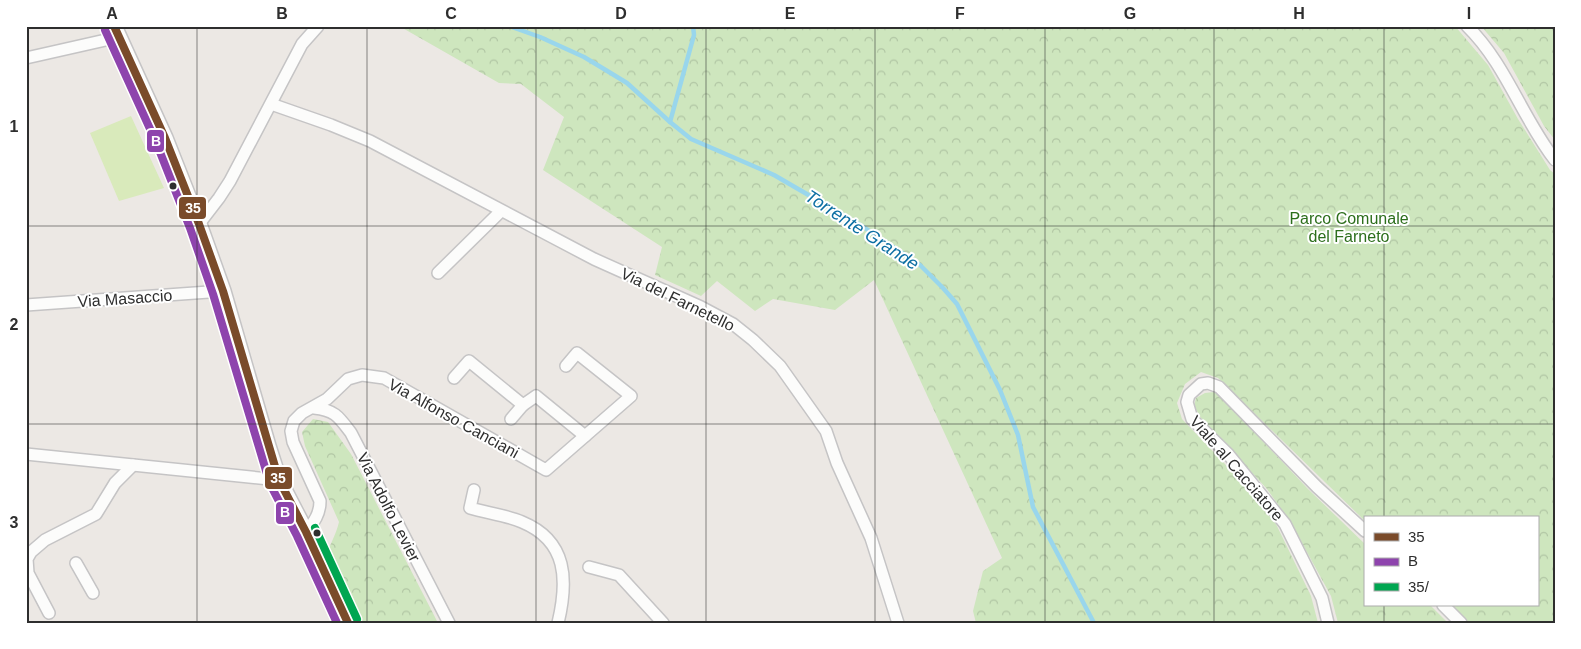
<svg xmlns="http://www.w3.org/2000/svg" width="1581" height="649" font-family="Helvetica,sans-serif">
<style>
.forest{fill:url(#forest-crowns)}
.pitch{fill:#d9eabb}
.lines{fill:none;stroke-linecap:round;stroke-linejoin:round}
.stream{stroke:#99d6ec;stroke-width:4.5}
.minor-casing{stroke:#c5c4c5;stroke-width:14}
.tertiary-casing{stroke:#c5c4c5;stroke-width:18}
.minor{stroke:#fcfcfb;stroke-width:11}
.tertiary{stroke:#fcfcfb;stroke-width:15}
.bus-1-casing{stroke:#fff;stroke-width:11}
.bus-2-casing{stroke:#fff;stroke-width:11}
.bus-3-casing{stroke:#fff;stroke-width:11}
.bus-1{stroke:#7a4b2a;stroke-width:8}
.bus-2{stroke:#8e44ad;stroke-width:8}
.bus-3{stroke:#00a651;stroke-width:8}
.grid{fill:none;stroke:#2e2e2e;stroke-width:1;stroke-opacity:0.55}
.bus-dot{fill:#2e2e2e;stroke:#fff;stroke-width:2}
.labels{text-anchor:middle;stroke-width:4;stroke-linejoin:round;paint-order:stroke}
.park-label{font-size:16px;fill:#2c6e1b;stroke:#fff}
.street-label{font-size:16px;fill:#2e2e2e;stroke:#fff}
.water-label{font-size:18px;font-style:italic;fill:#0d6fa3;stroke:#fff}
.line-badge{stroke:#fff;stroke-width:2}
.badge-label{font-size:14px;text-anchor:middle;font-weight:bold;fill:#fff}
.neatline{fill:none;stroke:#2e2e2e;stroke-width:2}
.grid-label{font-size:16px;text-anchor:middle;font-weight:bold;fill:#2e2e2e}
</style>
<defs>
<pattern id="forest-crowns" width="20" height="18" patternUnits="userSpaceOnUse" patternTransform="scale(1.25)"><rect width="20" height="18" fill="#cee6be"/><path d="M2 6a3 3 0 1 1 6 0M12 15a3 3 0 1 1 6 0" fill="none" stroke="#b1c6a4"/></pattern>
</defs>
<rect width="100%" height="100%" fill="#ece8e4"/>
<g class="forest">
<path d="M399,26h1056l33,39 30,54 32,51 5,4v449h-86l-18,-18h86v-87h-172v3l-147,-143 -17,-6 -16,12 -8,19 5,16 42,44 52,61 35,72 7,27h-342l-3,-12 10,-40 19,-13 -128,-278 -39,30 -62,-11 -18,12 -38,-30 -16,15 -46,-21 7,-28 -119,-77 21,-53 -43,-33 -22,-1z"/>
<path d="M1481,26h74v114l-11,-14 -40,-73z"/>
<path d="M1214,392l9,7 85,90 57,55v61h65l18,18h-110l-7,-27 -40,-73 -24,-34 -66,-71 -7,-12 2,-8 9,-5z"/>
<path d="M313,419l15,3 23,32 87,169h-83l-30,-64c4,-13 11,-24 14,-37l-34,-76 -3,-14z"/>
</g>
<path class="pitch" d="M131,116l33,72 -45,13 -29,-68z"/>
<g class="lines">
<g class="stream">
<path d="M509,26l31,11 44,20 20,12 23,14 43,39 21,17 83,36 88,51 58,39 23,23 14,16 43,86 18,45 15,72 61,116"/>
<path d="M670,122l24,-87 -1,-9"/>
</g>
<g class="minor-casing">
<g id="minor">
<path d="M1467,26c39,38 55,92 88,134"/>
<path d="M26,58l93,-21"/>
<path d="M271,104l60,21 39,16 224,118 107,48 32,17 20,16 27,26 46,65 11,32 34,75 27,85"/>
<path d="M199,224l20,-26 11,-17 72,-137 16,-18"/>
<path d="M438,273l63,-62"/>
<path d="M26,305l197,-14"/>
<path d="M454,378l15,-17 54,44 13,-9 49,40"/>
<path d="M314,408c21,2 25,9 37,25l98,190"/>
<path d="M511,419l12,-14"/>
<path d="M26,454l253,26"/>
<path d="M474,490l-4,18c17,5 36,7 52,14 46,19 46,59 36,101"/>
<path d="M306,532c8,-10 14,-18 14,-31l-27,-59 -2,-11 3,-10 8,-8 25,-14 21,-20 14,-4 22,3 162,92 85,-74 -54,-43 -11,13"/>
<path d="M76,563l17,30"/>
<path d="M589,567l30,8 44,48"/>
<path d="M1443,605l18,18"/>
<path d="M49,613l-21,-40 -1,-14 4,-7 14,-12 51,-26 19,-31 18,-18"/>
<path d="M1328,623l-6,-25 -37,-74 -57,-70 -36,-35 -5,-17 2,-7 12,-11 7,-1 11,4 98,100 48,44"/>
</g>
</g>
<g class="tertiary-casing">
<path id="tertiary" d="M114,26l51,112 34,86 24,67 45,155 11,34 27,52 42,91"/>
</g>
<use href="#minor" class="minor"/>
<use href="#tertiary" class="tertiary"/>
<g class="bus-1-casing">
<path id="bus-1" d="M114,26l51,112 34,86 24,67 56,189 27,52 42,91"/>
</g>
<g class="bus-2-casing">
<path id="bus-2" d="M105,30l51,112 34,86 23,66 57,190 27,52 40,87"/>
</g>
<g class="bus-3-casing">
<path id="bus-3" d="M315,528l42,91"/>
</g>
<use href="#bus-1" class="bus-1"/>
<use href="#bus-2" class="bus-2"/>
<use href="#bus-3" class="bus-3"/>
</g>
<path class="grid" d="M197,26v597M367,26v597M536,26v597M706,26v597M875,26v597M1045,26v597M1214,26v597M1384,26v492M26,226h1529M26,424h1529M1384,605v18"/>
<g class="bus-dot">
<circle cx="173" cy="186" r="4.5"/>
<circle cx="317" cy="533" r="4.5"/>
</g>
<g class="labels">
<g class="park-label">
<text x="1349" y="224">Parco Comunale<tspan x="1349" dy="18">del Farneto</tspan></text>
</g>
<g class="street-label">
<text transform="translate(125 298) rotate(-4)" y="6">Via Masaccio</text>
<text transform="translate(678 299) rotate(26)" y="6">Via del Farnetello</text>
<text transform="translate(454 418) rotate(29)" y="6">Via Alfonso Canciani</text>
<text transform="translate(1237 468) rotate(49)" y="6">Viale al Cacciatore</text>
<text transform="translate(389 507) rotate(63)" y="6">Via Adolfo Levier</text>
</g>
<g class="water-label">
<text transform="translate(862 230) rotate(33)" y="6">Torrente Grande</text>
</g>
</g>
<g class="line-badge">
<rect x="146" y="129" width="19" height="24" rx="5" fill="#8e44ad"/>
<rect x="178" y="196" width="29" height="24" rx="5" fill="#7a4b2a"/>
<rect x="264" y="466" width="29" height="24" rx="5" fill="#7a4b2a"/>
<rect x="275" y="501" width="20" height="24" rx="5" fill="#8e44ad"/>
</g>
<g class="badge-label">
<text x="156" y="146">B</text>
<text x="193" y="213">35</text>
<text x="278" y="483">35</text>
<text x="285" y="517">B</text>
</g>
<rect width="1581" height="649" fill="none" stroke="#ffffff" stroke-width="55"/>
<rect x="1364" y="516" width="175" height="90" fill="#ffffff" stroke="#ababab"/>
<rect x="1374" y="533" width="25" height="8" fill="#7a4b2a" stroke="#ababab"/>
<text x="1408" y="542" font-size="15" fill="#2e2e2e">35</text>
<rect x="1374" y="558" width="25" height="8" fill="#8e44ad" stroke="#ababab"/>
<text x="1408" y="566" font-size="15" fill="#2e2e2e">B</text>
<rect x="1374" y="583" width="25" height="8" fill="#00a651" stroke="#ababab"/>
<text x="1408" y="592" font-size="15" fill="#2e2e2e">35/</text>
<rect x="28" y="28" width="1526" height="594" class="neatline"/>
<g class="grid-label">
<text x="112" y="19">A</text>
<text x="282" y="19">B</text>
<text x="451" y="19">C</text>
<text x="621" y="19">D</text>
<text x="790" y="19">E</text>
<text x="960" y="19">F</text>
<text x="1130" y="19">G</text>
<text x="1299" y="19">H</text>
<text x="1469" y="19">I</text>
<text x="14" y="132">1</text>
<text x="14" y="330">2</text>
<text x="14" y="528">3</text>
</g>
</svg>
